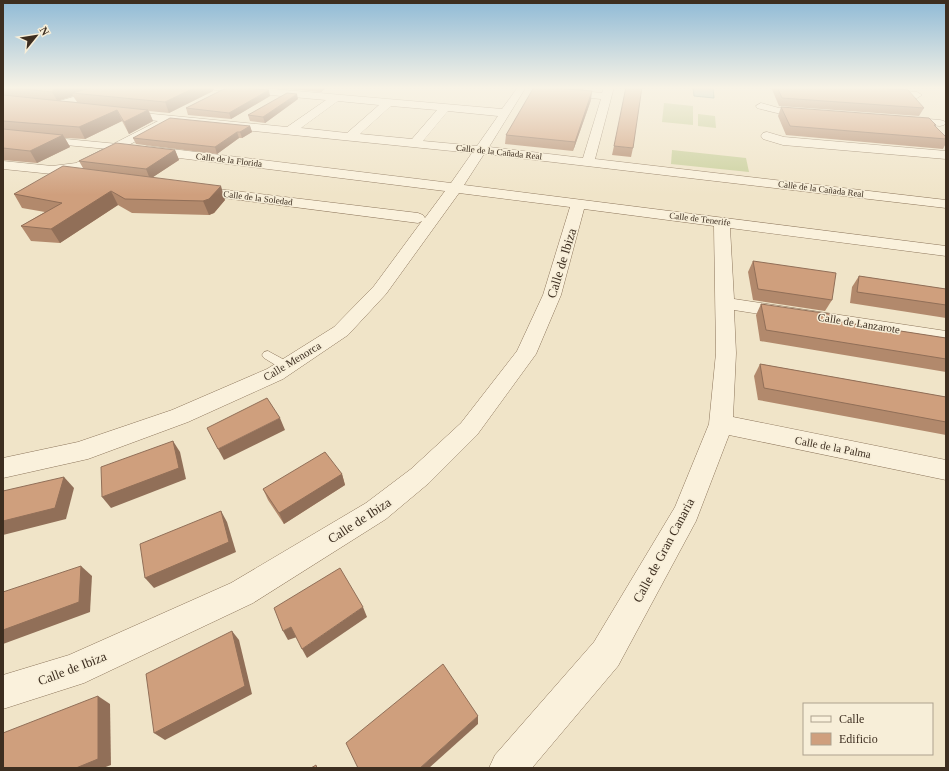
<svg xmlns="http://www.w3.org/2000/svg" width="949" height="771" font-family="Georgia,serif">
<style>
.green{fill:#c9cf9b}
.water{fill:#a9c4bc;stroke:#6f938a}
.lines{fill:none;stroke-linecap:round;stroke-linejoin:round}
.service-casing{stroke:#8d765c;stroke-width:1}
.pedestrian-casing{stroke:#8d765c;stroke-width:1}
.minor-casing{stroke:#8d765c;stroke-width:1}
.service{fill:#faf1dc;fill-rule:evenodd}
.pedestrian{fill:#faf1dc;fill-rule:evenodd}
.minor{fill:#faf1dc;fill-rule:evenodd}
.wall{fill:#b2896c;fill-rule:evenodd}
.shaded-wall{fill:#916f58}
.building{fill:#cf9f7d;stroke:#916f58}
.labels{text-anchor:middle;stroke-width:3;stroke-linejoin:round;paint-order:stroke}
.far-street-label{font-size:9px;fill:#3d2e20;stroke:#f7eed8}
.street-label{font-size:11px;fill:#3d2e20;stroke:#f7eed8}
.near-street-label{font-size:13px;fill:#3d2e20;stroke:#f7eed8}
</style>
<rect width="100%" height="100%" fill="#f0e4c8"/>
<g class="green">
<path d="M664,103l29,3v19l-31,-3z"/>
<path d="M698,114l17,2 1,12 -18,-2z"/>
<path d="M672,150l74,8 3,14 -78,-8z"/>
</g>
<path class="water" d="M693,87h20l1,11 -20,-2z"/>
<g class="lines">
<g class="service-casing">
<path id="service" d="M268,351l22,12 2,3 -2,3h-8l-18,-11 -2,-3 2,-3z"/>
</g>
<g class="pedestrian-casing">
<path id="pedestrian" d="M3,133l115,11 5,3 -5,3 -115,-11z"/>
</g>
<g class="minor-casing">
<g id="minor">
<path d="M108,87h16l-1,2 -70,20 -5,-3 1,-2z"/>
<path d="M210,87h40l252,22 16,-22h8l-37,60 94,11 18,-59 -39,-4 -5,-3 5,-3 40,4 2,-6h10l-19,72 351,41v8l-462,-54 -20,31 482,61v10l-216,-28 4,71 212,32v12l-212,-33 2,43 -3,64 213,43v20l-217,-45 -33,86 -78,145 -86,102h-43l6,-13 99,-113 81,-135 34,-83 7,-71 -2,-127 -130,-17 -23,86 -25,59 -59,81 -48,48 -43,36 -133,84 -169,80 -81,26v-34l66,-20 162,-72 135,-80 45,-34 50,-46 56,-72 26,-56 27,-88 -111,-14 -73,101 -38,41 -65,44 -95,43 -100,37 -85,19v-20l75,-16 94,-32 95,-41 67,-42 40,-41 48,-65 -4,2 -225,-29 -5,-1 -2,-3 2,-3 5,-1 225,27 5,2 2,3 20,-27 -298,-37 -4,-1 -2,-3 2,-3 4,-1 304,37 21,-30 -308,-31 2,2 -2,2 -80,43 -32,5 -49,-5v-8l49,5 24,-3 82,-42 -40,-5 -2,-2 6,-3 165,16 39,-27 -111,-10zM338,101l41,4 -32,28 -46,-5zM391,106l46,4 -25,29 -52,-5zM448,111l50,5 -21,30 -54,-5z"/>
<path d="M883,89l34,3 5,3 -5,3 -38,-4 -1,-2 1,-2z"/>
<path d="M761,103l18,5 31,2 6,3c-8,9 -48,-2 -59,-5l-1,-2z"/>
<path d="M904,117l36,3 4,1 2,2 -2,2 -4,1 -40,-4 -2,-2 2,-2z"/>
<path d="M767,132l17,5 162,14v8l-163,-14 -20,-6 -2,-3 2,-3z"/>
</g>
</g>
<use href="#service" class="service"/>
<use href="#pedestrian" class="pedestrian"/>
<use href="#minor" class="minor"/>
</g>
<g class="wall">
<path d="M3,87h209l1,4 -44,22 -20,-2 4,10 -24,13 -7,-13 -37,18 -20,-1 5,9 -33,16 -34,-3zM73,96l4,6 -18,-1 1,-1z"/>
<path d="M269,87h58l-6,5z"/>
<path d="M556,87h28l-1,3z"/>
<path d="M771,87h93l60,21 -5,8 -140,-10z"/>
<path d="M874,87h27l-1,2z"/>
<path d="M270,96l-39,23 -43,-4 -2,-7z"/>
<path d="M298,99l-33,24 -15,-2 -2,-6z"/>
<path d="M591,100l-18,51 -68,-7 1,-9z"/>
<path d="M781,107l155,18 -1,1 11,11v6l-3,6 -157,-14 -8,-19z"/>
<path d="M250,126l2,6 -10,6h-3l-22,16 -81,-10 -3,-6z"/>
<path d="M614,146l19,2 -2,9 -19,-2z"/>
<path d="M175,150l4,10 -26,17 72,23 -11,13 -5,2 -77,-2 -14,-8 -58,38 -29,-2 -10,-15 24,-14 -23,-4 -8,-14 69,-26 -4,-7z"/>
<path d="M753,261l79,39 -7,11 -72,-11 -5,-28z"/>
<path d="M859,276l87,13v29l-96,-15 2,-16z"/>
<path d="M761,304l68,16 117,18v34l-186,-31 -4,-26z"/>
<path d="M760,364l186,33v38l-188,-35 -4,-24z"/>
<path d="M342,474l3,11 -61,39 -16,-24 -5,-11z"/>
</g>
<g class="shaded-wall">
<path d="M60,87h42l-30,6 1,3 -13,4 -2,2 -6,-10 2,-3z"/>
<path d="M196,87h16l1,4 -44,22 -4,-11z"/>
<path d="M320,87h7l-6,5z"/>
<path d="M269,90l1,6 -39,23 -2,-6z"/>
<path d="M592,91l-1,9 -18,51 2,-9z"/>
<path d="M297,94l1,5 -33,24 -2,-6z"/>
<path d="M117,110l5,11 -37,18 -6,-12z"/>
<path d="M148,110l5,11 -24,13 -5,-12z"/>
<path d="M250,126l2,6 -10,6 -2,-6z"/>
<path d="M237,132l2,6 -22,16 -2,-7z"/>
<path d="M63,135l7,12 -33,16 -7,-12z"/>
<path d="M175,150l4,10 -29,19 -4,-10z"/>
<path d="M221,186l4,14 -11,13 -5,2 -6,-14z"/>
<path d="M111,191l7,14 -58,38 -9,-14z"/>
<path d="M280,418l5,12 -61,30 -6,-11z"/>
<path d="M173,441l7,11 6,27 -75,29 -9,-11z"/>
<path d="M342,474l3,11 -61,39 -5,-11z"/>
<path d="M64,477l10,11 -8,31 -63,16v-14z"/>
<path d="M221,511l6,11 9,30 -82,36 -9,-10z"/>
<path d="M81,566l11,10 -2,36 -87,32v-14z"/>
<path d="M363,607l4,10 -60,41 -5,-9z"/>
<path d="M291,627l6,10 -9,3 -5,-9z"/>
<path d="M232,631l7,9 13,54 -87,46 -11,-7z"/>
<path d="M98,696l12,8 1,61 -8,3h-27z"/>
<path d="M478,716v8l-49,44h-9z"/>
</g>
<g class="building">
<path d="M6,87h54l-6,2 -2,3z"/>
<path d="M94,87h102l-31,15 -93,-9z"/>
<path d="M232,87l37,3 -40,23 -43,-5 36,-18z"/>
<path d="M534,87h10l48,4 -17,51 -69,-7z"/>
<path d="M626,87h16l-9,61 -19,-2z"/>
<path d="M777,87h87l44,3 16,18 -142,-10z"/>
<path d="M287,93l10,1 -34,23 -15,-2z"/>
<path d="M3,95l145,15 -24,12 -7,-12 -38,17 -76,-6z"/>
<path d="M781,107l148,11 7,7h-2l12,12v2l-156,-13z"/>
<path d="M170,118l80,8 -10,6h-3l-22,15 -82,-9z"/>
<path d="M3,129l60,6 -33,16 -27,-3z"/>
<path d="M116,143l59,7 -29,19 -67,-8z"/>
<path d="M63,166l158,20 -12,13 -6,2 -78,-2 -14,-8 -60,38 -30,-3 41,-23 -48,-9z"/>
<path d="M753,261l83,12 -4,27 -74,-11z"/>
<path d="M859,276l87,13v16l-89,-13z"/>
<path d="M761,304l69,10 -1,6 117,18v21l-180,-29z"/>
<path d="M760,364l186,33v25l-182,-34z"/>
<path d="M267,398l13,20 -62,31 -11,-21z"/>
<path d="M173,441l6,27 -77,29 -1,-30z"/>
<path d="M325,452l17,22 -63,39 -16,-24z"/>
<path d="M64,477l-9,31 -52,13v-30z"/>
<path d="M221,511l8,31 -84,36 -5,-34z"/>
<path d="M81,566l-2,36 -76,28v-38z"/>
<path d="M340,568l23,39 -61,42 -11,-22 -8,4 -9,-23z"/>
<path d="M232,631l13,55 -91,47 -8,-59z"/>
<path d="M443,664l35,52 -58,52h-62l-12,-25z"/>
<path d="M98,696v63l-22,9h-73v-35z"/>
<path d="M316,765l1,3h-6z"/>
</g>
<linearGradient id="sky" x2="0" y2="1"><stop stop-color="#8fbad6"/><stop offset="0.45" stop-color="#f8f3e6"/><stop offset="1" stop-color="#f8f3e6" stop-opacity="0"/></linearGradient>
<rect width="949" height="195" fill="url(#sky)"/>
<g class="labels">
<g class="far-street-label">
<text transform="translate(499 152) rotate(6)" y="3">Calle de la Cañada Real</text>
<text transform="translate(229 160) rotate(7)" y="3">Calle de la Florida</text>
<text transform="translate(821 189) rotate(7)" y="3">Calle de la Cañada Real</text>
<text transform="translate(258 198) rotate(7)" y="3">Calle de la Soledad</text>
<text transform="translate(700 219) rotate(7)" y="3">Calle de Tenerife</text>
</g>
<g class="street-label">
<text transform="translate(859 323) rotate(9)" y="4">Calle de Lanzarote</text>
<text transform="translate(292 361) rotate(-31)" y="4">Calle Menorca</text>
<text transform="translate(833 447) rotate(11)" y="4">Calle de la Palma</text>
</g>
<g class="near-street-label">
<text transform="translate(561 263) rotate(-73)" y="5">Calle de Ibiza</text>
<text transform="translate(359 520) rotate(-33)" y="5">Calle de Ibiza</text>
<text transform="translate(663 550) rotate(-62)" y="5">Calle de Gran Canaria</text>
<text transform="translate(72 668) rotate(-21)" y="5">Calle de Ibiza</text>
</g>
</g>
<rect width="949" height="771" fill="none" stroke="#3d2e20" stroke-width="8"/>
<rect x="803" y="703" width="130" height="52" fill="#f7eed8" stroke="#ada18e"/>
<rect x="811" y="716" width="20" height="6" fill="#faf1dc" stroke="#ada18e"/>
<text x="839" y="723" font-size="12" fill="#3d2e20">Calle</text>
<rect x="811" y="733" width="20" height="12" fill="#cf9f7d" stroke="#ada18e"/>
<text x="839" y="743" font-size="12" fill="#3d2e20">Edificio</text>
<g transform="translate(36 36) rotate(60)" stroke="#f7eed8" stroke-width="3" paint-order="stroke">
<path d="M0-3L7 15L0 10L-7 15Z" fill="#3d2e20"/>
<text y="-6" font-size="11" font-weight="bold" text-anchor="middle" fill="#3d2e20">N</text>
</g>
</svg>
